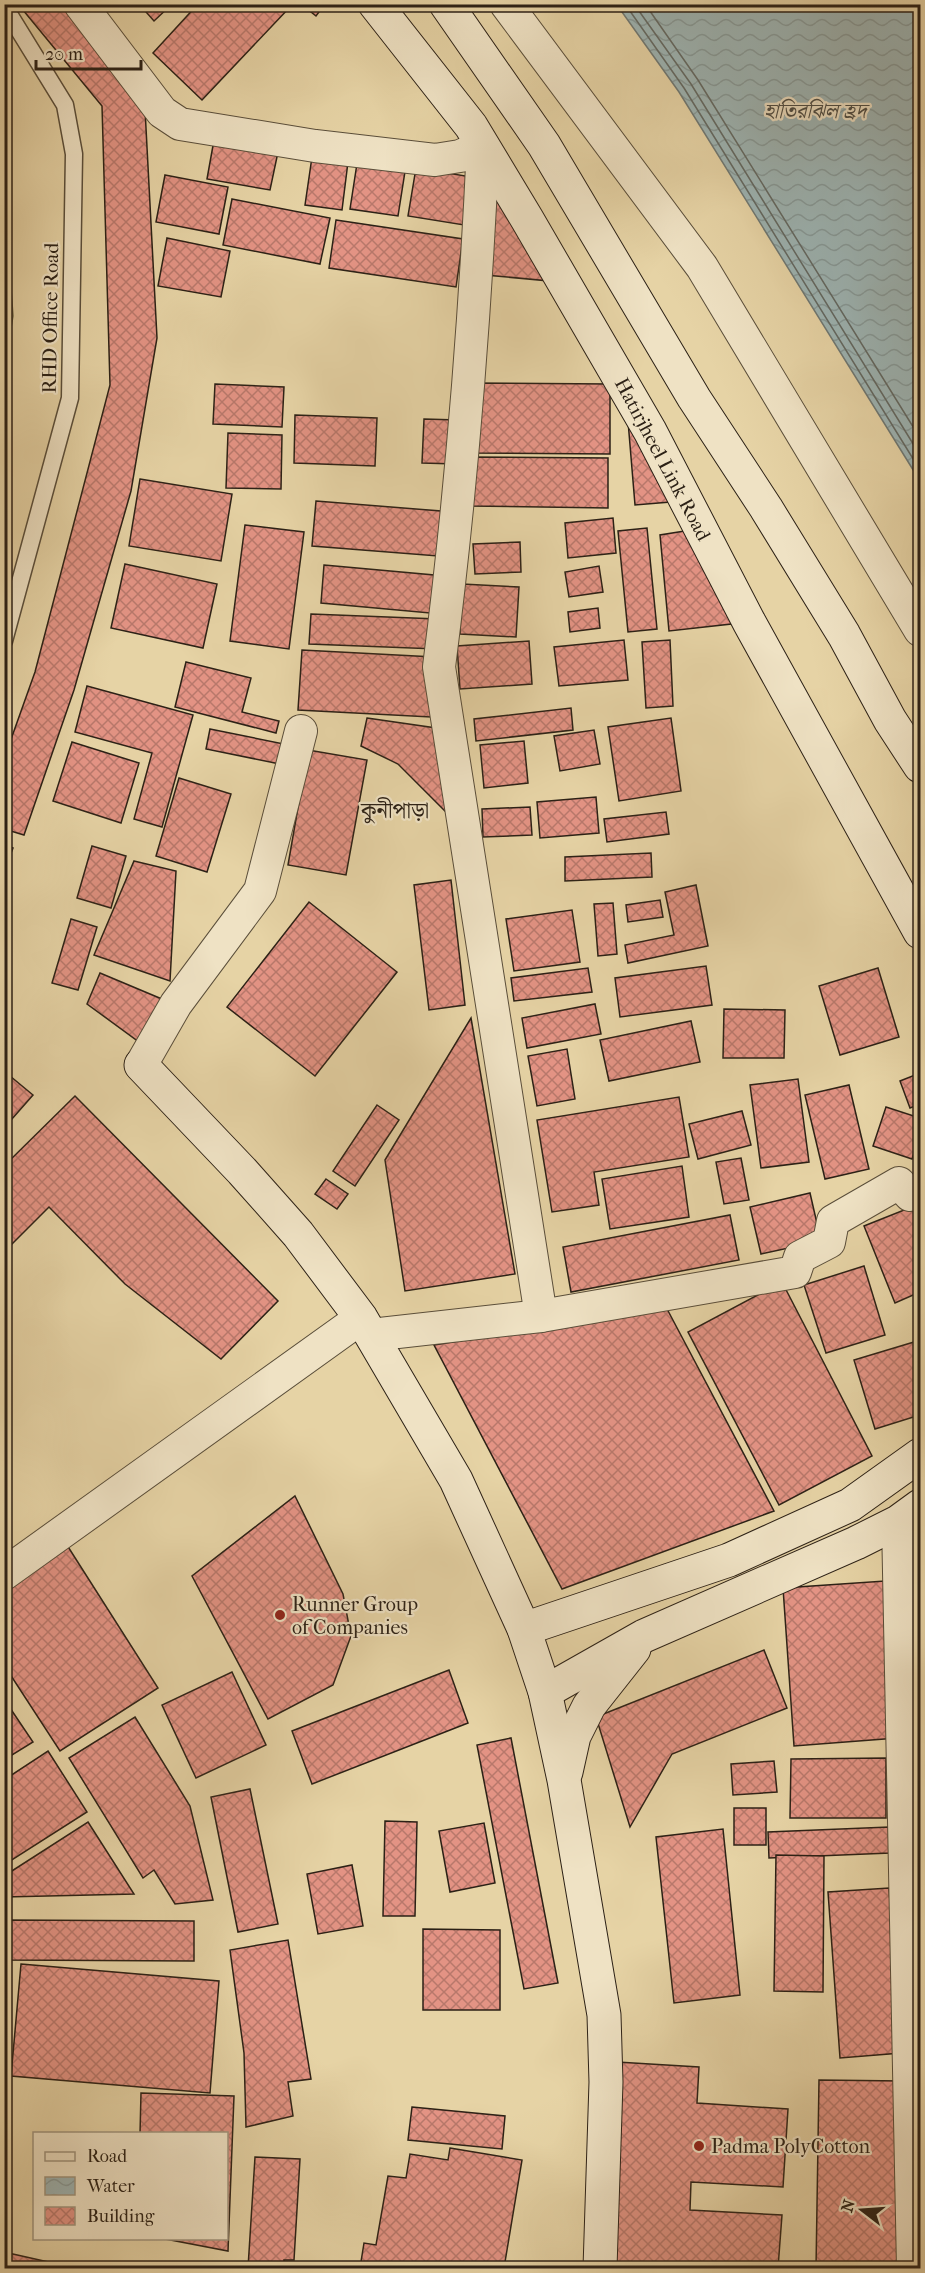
<svg xmlns="http://www.w3.org/2000/svg" width="925" height="2273" font-family="'IM FELL French Canon','Noto Serif Bengali',serif">
<style>
.grass{fill:#bbbb82;stroke:#746e4c;stroke-width:1.5}
.water{fill:url(#water-waves);stroke:#707974;stroke-width:1.5}
.lines{fill:none;stroke-linecap:round;stroke-linejoin:round}
.shore{stroke:#646a64;stroke-width:1.5}
.building{fill:url(#building-cross-hatch);stroke:#2c2116;stroke-width:1.5}
.lane-casing{stroke:#5a4e3a;stroke-width:19}
.street-casing{stroke:#5a4e3a;stroke-width:34}
.secondary-casing{stroke:#2c2116;stroke-width:35}
.lane{stroke:#efe2c4;stroke-width:16}
.street{stroke:#efe2c4;stroke-width:32}
.secondary{stroke:#efe2c4;stroke-width:33}
.poi-dot{fill:#8f2418;stroke:#efe2c4;stroke-width:2}
.labels{text-anchor:middle;stroke-width:4.5;stroke-linejoin:round;paint-order:stroke}
.street-label{font-size:20px;fill:#2c2116;stroke:#efe2c4}
.poi-label{font-size:20px;fill:#2c2116;stroke:#efe2c4;text-anchor:start}
.water-label{font-size:21px;font-style:italic;fill:#4e4d45;stroke:#efe2c4}
.quarter-label{font-size:22px;fill:#2c2116;stroke:#efe2c4}
</style>
<defs>
<pattern id="water-waves" width="16" height="10" patternUnits="userSpaceOnUse" patternTransform="scale(1.5)"><rect width="16" height="10" fill="#9db4b3"/><path d="M0 5q4-4 8 0t8 0" fill="none" stroke="#879a99"/></pattern>
<pattern id="building-cross-hatch" width="8" height="8" patternUnits="userSpaceOnUse" patternTransform="scale(1.5)"><rect width="8" height="8" fill="#e39384"/><path d="M0 0l8 8M0 8l8-8" fill="none" stroke="#b8786b"/></pattern>
</defs>
<rect width="100%" height="100%" fill="#e6d3a5"/>
<filter id="stains"><feTurbulence type="fractalNoise" baseFrequency=".00333" numOctaves="4"/><feColorMatrix values="0 0 0 0 .2 0 0 0 0 .09 0 0 0 0 .02 0 0 0 .5 -.17"/></filter>
<radialGradient id="worn" r=".72"><stop offset=".6" stop-color="#630" stop-opacity="0"/><stop offset="1" stop-color="#630" stop-opacity=".3"/></radialGradient>
<path class="grass" d="M4,196l9,120 -8,46h-1z"/>
<path class="water" d="M617,5h303v476l-241,-389z"/>
<g class="lines">
<g class="shore">
<path d="M625,4l59,84 236,382"/>
<path d="M634,4l57,80 229,371"/>
<path d="M645,4l53,76 222,358"/>
</g>
</g>
<g class="building">
<path d="M18,4h57l70,105 12,229 -26,153 -57,199 -50,145 -20,-6v-70l31,-87 75,-287 -8,-279z"/>
<path d="M139,4h33l-18,17z"/>
<path d="M198,4h86l5,4 -87,92 -49,-47z"/>
<path d="M301,4h24l-9,12z"/>
<path d="M214,140l64,12 -8,38 -63,-11z"/>
<path d="M312,157l36,5 -6,48 -37,-5z"/>
<path d="M358,157l48,8 -8,51 -48,-7z"/>
<path d="M416,168l56,9 -8,48 -56,-9z"/>
<path d="M165,175l63,12 -9,47 -63,-12z"/>
<path d="M493,193l57,88 -65,-6z"/>
<path d="M232,199l98,19 -10,46 -97,-19z"/>
<path d="M336,220l127,19 -7,48 -127,-19z"/>
<path d="M167,238l63,13 -9,46 -63,-11z"/>
<path d="M474,383l136,1v70l-137,-1z"/>
<path d="M215,384l69,3 -2,40 -69,-3z"/>
<path d="M627,409l55,92 -47,4z"/>
<path d="M295,415l82,3 -2,48 -81,-3z"/>
<path d="M424,419l33,1 -1,44 -34,-1z"/>
<path d="M228,433l54,2 -1,54 -55,-1z"/>
<path d="M470,457l138,1v50l-139,-2z"/>
<path d="M140,479l92,15 -11,67 -92,-15z"/>
<path d="M316,501l125,10 -3,45 -126,-10z"/>
<path d="M613,518l3,35 -48,5 -3,-35z"/>
<path d="M245,525l59,7 -15,117 -59,-8z"/>
<path d="M647,528l10,101 -29,3 -10,-101z"/>
<path d="M697,529l43,94 -71,8 -9,-96z"/>
<path d="M520,542l1,30 -46,2 -2,-30z"/>
<path d="M125,564l92,20 -14,64 -92,-20z"/>
<path d="M324,565l121,11 -4,38 -120,-11z"/>
<path d="M599,566l4,26 -34,5 -4,-25z"/>
<path d="M462,584l57,3 -3,50 -56,-3z"/>
<path d="M598,608l2,20 -30,4 -2,-20z"/>
<path d="M311,614l127,5 -1,30 -128,-5z"/>
<path d="M624,640l4,40 -69,6 -5,-39z"/>
<path d="M670,640l3,66 -27,2 -4,-66z"/>
<path d="M529,641l3,43 -72,5 -3,-43z"/>
<path d="M302,650l132,7 -3,60 -133,-7z"/>
<path d="M186,662l65,16 -9,34 37,9 -3,12 -101,-26z"/>
<path d="M87,686l106,29 -31,112 -28,-8 18,-66 -77,-21z"/>
<path d="M571,708l2,22 -97,11 -2,-22z"/>
<path d="M367,718l83,12 16,102 -68,-68 -37,-18z"/>
<path d="M671,718l10,73 -62,10 -11,-74z"/>
<path d="M210,729l74,15 -4,20 -74,-15z"/>
<path d="M594,730l6,34 -40,7 -6,-35z"/>
<path d="M524,741l4,42 -44,5 -4,-43z"/>
<path d="M72,742l67,21 -18,60 -68,-22z"/>
<path d="M308,750l59,10 -21,115 -58,-10z"/>
<path d="M179,778l52,16 -24,78 -51,-16z"/>
<path d="M596,797l3,36 -59,5 -3,-36z"/>
<path d="M530,807l2,28 -49,2 -1,-28z"/>
<path d="M666,812l3,22 -62,8 -3,-23z"/>
<path d="M4,845l9,3 -9,24z"/>
<path d="M92,846l34,10 -15,52 -34,-10z"/>
<path d="M651,853l1,24 -87,4v-24z"/>
<path d="M134,861l42,10 -6,110 -76,-26z"/>
<path d="M451,880l14,125 -36,5 -15,-125z"/>
<path d="M696,885l12,61 -80,17 -3,-18 49,-10 -9,-43z"/>
<path d="M660,900l3,17 -35,5 -2,-17z"/>
<path d="M309,902l88,70 -82,104 -88,-69z"/>
<path d="M613,903l4,51 -19,2 -4,-52z"/>
<path d="M572,910l8,52 -66,9 -8,-52z"/>
<path d="M71,919l26,8 -19,63 -26,-7z"/>
<path d="M706,966l6,39 -92,12 -5,-39z"/>
<path d="M588,968l4,24 -78,9 -3,-23z"/>
<path d="M878,968l21,69 -59,18 -21,-69z"/>
<path d="M100,973l69,29 -19,48 -63,-46z"/>
<path d="M595,1004l6,30 -74,14 -5,-30z"/>
<path d="M724,1009l61,1 -1,48h-61z"/>
<path d="M471,1018l44,256 -110,17 -20,-131z"/>
<path d="M691,1021l9,41 -91,19 -9,-41z"/>
<path d="M567,1049l8,50 -38,7 -9,-50z"/>
<path d="M4,1071l29,24 -29,33z"/>
<path d="M920,1073v31l-10,4 -10,-27z"/>
<path d="M798,1079l11,83 -48,6 -11,-83z"/>
<path d="M849,1085l20,84 -44,10 -20,-84z"/>
<path d="M75,1096l203,205 -57,58 -96,-75 -76,-77 -45,45v-86z"/>
<path d="M679,1097l10,60 -95,15 5,33 -47,7 -15,-92z"/>
<path d="M377,1105l22,15 -44,66 -22,-15z"/>
<path d="M886,1107l34,11v15l-8,26 -39,-13z"/>
<path d="M742,1111l9,34 -53,14 -9,-35z"/>
<path d="M741,1158l8,42 -25,4 -8,-42z"/>
<path d="M682,1166l7,51 -79,12 -8,-50z"/>
<path d="M326,1179l22,15 -11,15 -22,-15z"/>
<path d="M810,1193l11,48 -60,13 -11,-47z"/>
<path d="M919,1204l1,88 -25,11 -31,-77z"/>
<path d="M730,1215l9,45 -168,32 -8,-45z"/>
<path d="M864,1266l21,69 -59,18 -22,-68z"/>
<path d="M782,1282l90,174 -93,49 -91,-173z"/>
<path d="M666,1307l108,204 -212,78 -128,-244z"/>
<path d="M914,1342l6,22v51l-45,14 -21,-69z"/>
<path d="M295,1496l48,98 8,42 -18,49 -65,34 -76,-143z"/>
<path d="M65,1542l93,146 -98,63 -56,-86v-84z"/>
<path d="M920,1565v59l-8,-58z"/>
<path d="M885,1581l12,157 -103,8 -11,-158z"/>
<path d="M764,1650l23,58 -115,46 -42,73 -34,-110z"/>
<path d="M449,1670l19,53 -156,61 -20,-53z"/>
<path d="M232,1672l34,73 -70,33 -34,-73z"/>
<path d="M4,1699l29,43 -29,18z"/>
<path d="M135,1717l55,89 23,94 -38,4 -21,-34 -11,8 -74,-120z"/>
<path d="M511,1738l47,245 -34,6 -47,-244z"/>
<path d="M48,1751l39,61 -83,53v-85z"/>
<path d="M886,1758v60h-96l1,-59z"/>
<path d="M774,1761l3,31 -44,3 -2,-31z"/>
<path d="M250,1789l28,135 -40,8 -27,-135z"/>
<rect x="734" y="1808" width="32" height="37"/>
<path d="M385,1821l32,1 -2,94h-32z"/>
<path d="M88,1822l46,72 -130,3v-21z"/>
<path d="M484,1823l11,60 -45,9 -11,-61z"/>
<path d="M889,1827l1,26 -121,5 -1,-26z"/>
<path d="M723,1829l17,166 -66,8 -18,-166z"/>
<path d="M776,1855l48,1 -1,136 -49,-1z"/>
<path d="M352,1865l11,61 -45,8 -11,-60z"/>
<path d="M889,1888l12,165 -61,5 -12,-166z"/>
<path d="M4,1920l190,1v40l-190,-1z"/>
<path d="M423,1929l77,1v80h-77z"/>
<path d="M288,1940l23,139 -23,3 5,34 -47,11 -2,-74 -14,-103z"/>
<path d="M21,1964l198,17 -9,112 -199,-17z"/>
<path d="M617,2062l82,5 -2,36 91,6 -5,78 -92,-5 -1,28 92,5 -4,53h-174z"/>
<path d="M819,2080l83,1 -4,187h-82z"/>
<path d="M141,2093l93,3 -6,155 -68,-13h66v-104h-86z"/>
<path d="M412,2107l93,9 -3,33 -94,-9z"/>
<path d="M450,2148l72,12 -18,108h-144l4,-25 12,2 12,-69 18,2 4,-24 38,6z"/>
<path d="M255,2157l45,2 -6,101h-10v8h-36z"/>
<path d="M4,2252l71,16h-71z"/>
</g>
<g class="lines">
<g class="lane-casing">
<path id="lane" d="M4,6l61,99 9,49 -4,244 -66,243"/>
</g>
<g class="street-casing">
<g id="street">
<path d="M80,4l82,108 18,12 135,22 120,14 25,-4 23,-10c-8,174 -22,349 -44,521l102,649"/>
<path d="M506,4l196,263 218,363"/>
<path d="M141,1065l35,-61 84,-113 41,-160"/>
<path d="M371,1335l170,-19 254,-44 5,-15 29,-15 4,-21 66,-38 11,12 10,-5"/>
<path d="M898,1522l15,746"/>
<path d="M4,1574l357,-256"/>
</g>
</g>
<g class="secondary-casing">
<g id="secondary">
<path d="M375,4l96,122 56,93 123,212 99,191 171,310"/>
<path d="M446,4l98,141 150,253 72,110 78,127 46,85 30,46"/>
<path d="M141,1065l101,106 56,63 63,84 95,162 68,149 21,63 19,88 40,235 2,67 -6,186"/>
<path d="M524,1629l205,-69 121,-55 70,-50"/>
<path d="M545,1692l99,-56 212,-93 42,-21 22,-16"/>
<path d="M566,1772l8,-36 15,-30 45,-57"/>
</g>
</g>
<use href="#lane" class="lane"/>
<use href="#street" class="street"/>
<use href="#secondary" class="secondary"/>
</g>
<g class="poi-dot">
<circle cx="280" cy="1615" r="6"/>
<circle cx="699" cy="2146" r="6"/>
</g>
<g class="labels">
<g class="street-label">
<text transform="translate(50 318) rotate(-89)" y="7">RHD Office Road</text>
<text transform="translate(663 459) rotate(62)" y="7">Hatirjheel Link Road</text>
</g>
<g class="poi-label">
<text x="292" y="1611">Runner Group<tspan x="292" dy="23">of Companies</tspan></text>
<text x="711" y="2153">Padma PolyCotton</text>
</g>
<g class="water-label">
<text x="815" y="118">হাতিরঝিল হ্রদ</text>
</g>
<g class="quarter-label">
<text x="395" y="818">কুনীপাড়া</text>
</g>
</g>
<rect width="925" height="2273" fill="none" stroke="#e6d3a5" stroke-width="24"/>
<rect x="6" y="6" width="913" height="2261" fill="none" stroke="#2c2116" stroke-width="3"/>
<rect x="12" y="12" width="901" height="2249" fill="none" stroke="#2c2116" stroke-width="1.5"/>
<rect x="33" y="2132" width="195" height="108" fill="#efe2c4" stroke="#a1957e" stroke-width="1.5"/>
<rect x="45" y="2152" width="30" height="9" fill="#efe2c4" stroke="#a1957e" stroke-width="1.5"/>
<text x="87" y="2162" font-size="18" fill="#2c2116">Road</text>
<rect x="45" y="2177" width="30" height="18" fill="url(#water-waves)" stroke="#a1957e" stroke-width="1.5"/>
<text x="87" y="2192" font-size="18" fill="#2c2116">Water</text>
<rect x="45" y="2207" width="30" height="18" fill="url(#building-cross-hatch)" stroke="#a1957e" stroke-width="1.5"/>
<text x="87" y="2222" font-size="18" fill="#2c2116">Building</text>
<g transform="translate(862 2210) rotate(287)" stroke="#efe2c4" stroke-width="4.5" paint-order="stroke">
<path d="M0-4.5L10 22L0 15L-10 22Z" fill="#2c2116"/>
<text y="-9" font-size="16" font-weight="bold" text-anchor="middle" fill="#2c2116">N</text>
</g>
<path d="M36 60v9h105v-9" fill="none" stroke="#2c2116" stroke-width="3"/>
<text x="45" y="60" font-size="18" fill="#2c2116" stroke="#efe2c4" stroke-width="4.5" paint-order="stroke">20 m</text>
<rect width="100%" height="100%" filter="url(#stains)"/>
<rect width="100%" height="100%" fill="url(#worn)"/>
</svg>
